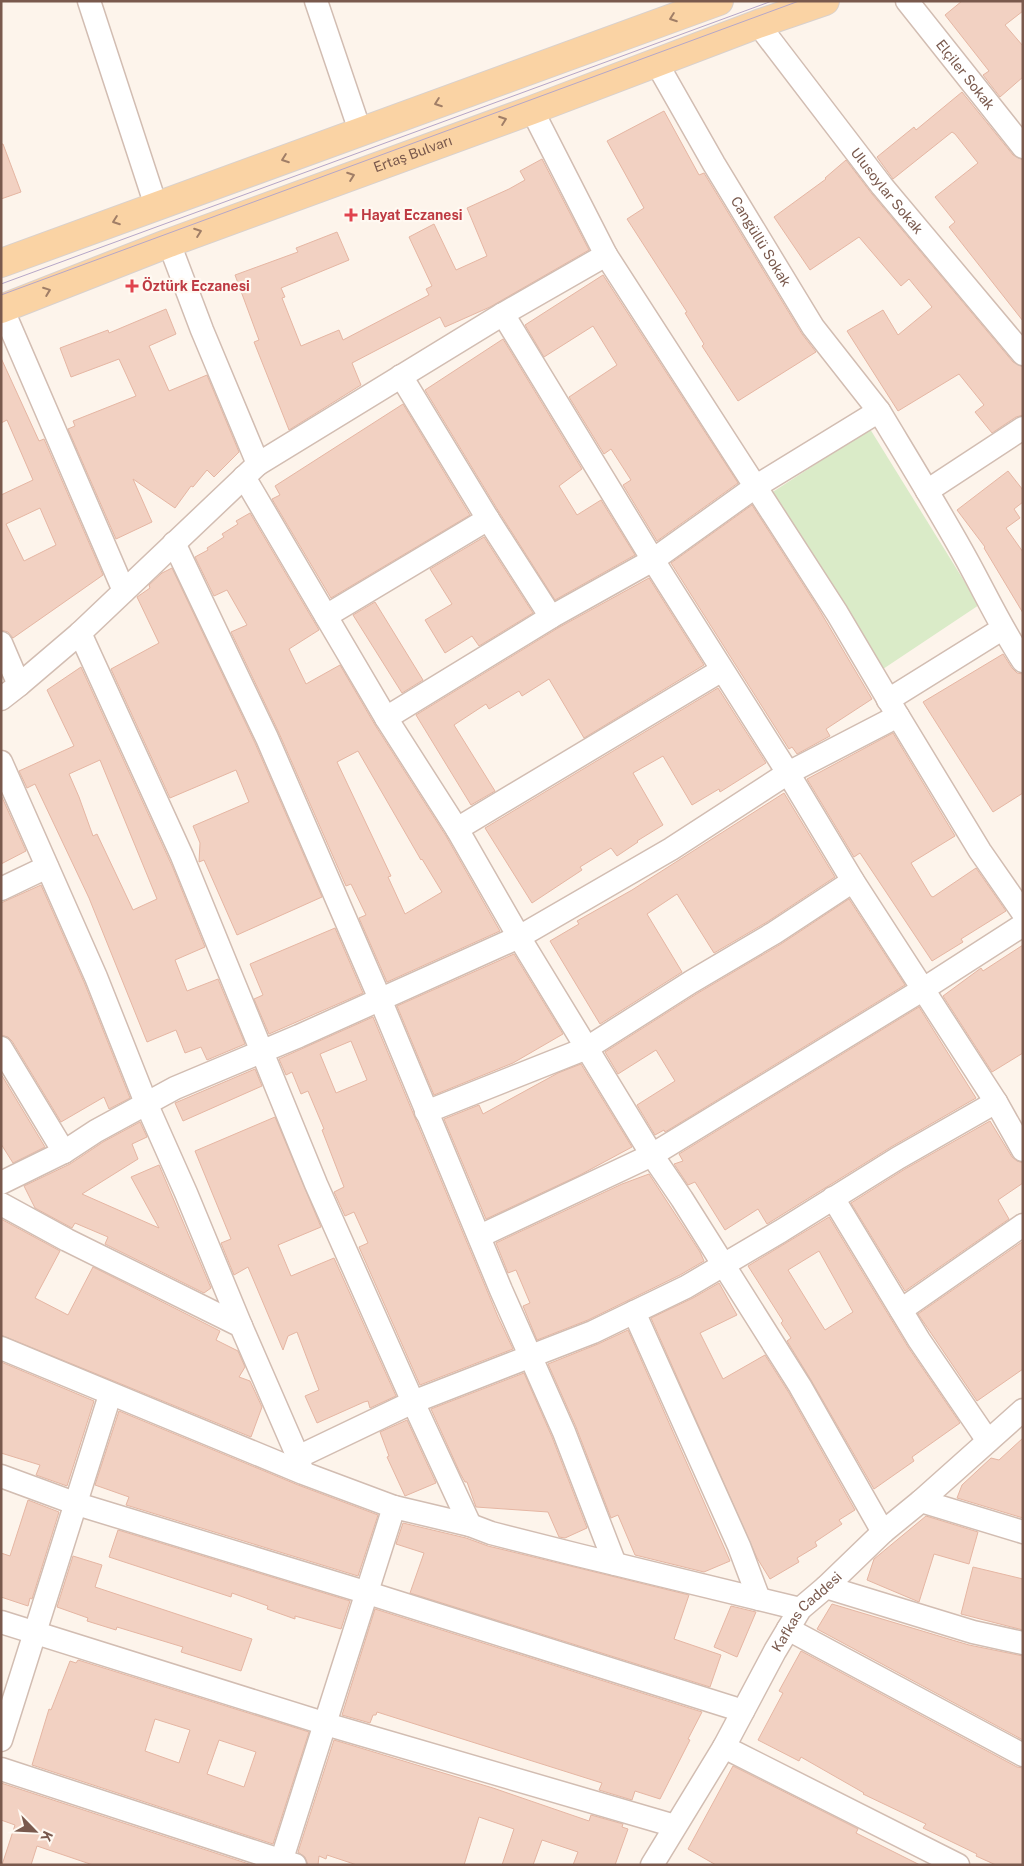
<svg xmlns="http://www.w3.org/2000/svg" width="1024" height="1866" font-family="'Public Sans',sans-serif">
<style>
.green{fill:#daebc8}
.building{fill:#f2d1c2;stroke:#e5b6a3;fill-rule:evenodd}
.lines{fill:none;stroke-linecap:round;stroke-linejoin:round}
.minor-casing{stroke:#d2bdb2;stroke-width:25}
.major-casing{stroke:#d9d1cd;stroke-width:30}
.minor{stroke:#fff;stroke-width:22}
.major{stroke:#fad3a4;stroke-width:28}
.tram{stroke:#b6a7c8;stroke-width:1}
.oneway{stroke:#a07e67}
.health-dot{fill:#e0444e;stroke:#fff9f2;stroke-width:2}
.labels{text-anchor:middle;stroke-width:4.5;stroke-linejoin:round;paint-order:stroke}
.street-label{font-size:14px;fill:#79594d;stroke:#fff9f2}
.health-label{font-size:14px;font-weight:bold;fill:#be3a42;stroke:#fff9f2;text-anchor:start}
</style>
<rect width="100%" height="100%" fill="#fdf4eb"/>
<path class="green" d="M870,429l109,176 -96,64 -115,-174z"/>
<g class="building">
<path d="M962,1h61v10l-18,14 18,21v31l-23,20 -17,-22 6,-4 -44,-56z"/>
<path d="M962,92l51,63 10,5v161l-74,-94 6,-5 -20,-25 43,-34 -23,-29 -3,-2 -59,47 -16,-22 37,-30 2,3z"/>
<path d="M664,111l35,64 5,-2 98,161 14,18 -78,49 -36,-55 2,-2 -19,-31 2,-1 -60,-93 17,-11 -37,-67z"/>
<path d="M1,144h2l18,48 -20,7z"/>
<path d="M542,159l47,91 -99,57 -45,20 -5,-10 -88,46 9,22 -72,45 -35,-88 5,-2 -24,-65 63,-23 -2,-4 41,-16 12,28 -68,28 4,9 -3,1 19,48 38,-16 4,10 86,-45 -3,-6 6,-3 -23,-49 25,-13 22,46 31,-14 -20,-48 42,-19 16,-9 -5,-9z"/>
<path d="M846,160l26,34 141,168 10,5v48l-7,2 -24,16 -17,-21 9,-7 -25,-31 -61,37 -51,-80 36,-21 15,25 34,-28 -23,-28 -8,7 -42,-49 -49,33 -36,-53 52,-38 -1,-1z"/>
<path d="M603,275l135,208 -81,58 -34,-56 8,-5 -20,-31 -7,5 -35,-57 48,-32 -24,-39 -49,31 -19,-32z"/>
<path d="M166,309l10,25 -27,12 20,45 38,-16 32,77 -25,25 -7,-7 -14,17 -2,-1 -16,22 -42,-29 19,43 -36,17 -48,-110 7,-3 -2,-5 63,-25 -17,-37 -48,18 -11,-29 48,-18 1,3z"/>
<path d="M503,339l79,130 -23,17 18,29 24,-15 34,55 -80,45 -56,-88 -74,-122z"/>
<path d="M1,358l38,83 5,-2 59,136 -90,63 -5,-6 -7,-2v-135l32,-15 -26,-60 -6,3zM40,508l16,37 -32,16 -18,-37z"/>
<path d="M403,404l67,111 -139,83 -59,-99 8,-4 -5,-9z"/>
<path d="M1008,471l15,19v12l-9,7 6,9 -14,10 17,24v61l-39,-65 1,-1 -28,-37z"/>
<path d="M752,505l65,101 55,93 -46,30 4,7 -33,18 -5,-7 -3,2 -118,-186z"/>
<path d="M250,513l69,117 -30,19 17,35 34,-19 35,60 71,111 54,95 -113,51 -28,-64 7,-3 -15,-31 -5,2 -67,-153 -48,-101 16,-7 -20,-35 -13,6 -19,-39 13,-7 -1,-2 17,-11 -2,-3 16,-10 -2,-3zM358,751l63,109 1,-1 20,33 -37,22 -17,-37 3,-1 -54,-114z"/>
<path d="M484,537l49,76 -54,33 -7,-10 -27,17 -20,-33 27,-16 -22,-35z"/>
<path d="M172,568l83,175 67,154 -85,38 -33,-75 -5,2 1,-19 -7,-17 56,-24 -13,-32 -66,28 -59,-129 48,-26 -22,-46 13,-9 -1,-3 13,-12z"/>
<path d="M649,578l55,87 -120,73 -35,-59 -27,17 -3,-5 -30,18 -3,-5 -32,21 41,66 -24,14 -55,-90 142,-87z"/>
<path d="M375,602l48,78 -21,13 -49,-78z"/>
<path d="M1003,654l9,14 5,5 6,1v119l-30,19 -70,-110z"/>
<path d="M81,667l92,201 32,79 -30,13 12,31 31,-12 27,65 -38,16 -6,-13 -16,6 -9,-23 -29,12 -58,-144 -54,-114 -8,4 -8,-17 55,-25 -27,-56zM100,760l57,139 -24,11 -36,-76 -4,2 -14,-39 -10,-23z"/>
<path d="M718,688l48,75 -46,29 -1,-3 -27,16 -29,-49 -30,17 30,52 -26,16 1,1 -21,14 -6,-8 -31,19 2,3 -50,33 -47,-75z"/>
<path d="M893,733l62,103 -44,27 20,33 2,1 43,-29 30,43 -45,28 2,3 -31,19 -72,-108 -6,4 -47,-78z"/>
<path d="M784,793l51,84 -68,45 -53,31 -37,-59 -30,20 35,58 -82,52 -50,-83 29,-17 -2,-3 55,-31z"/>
<path d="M1,795l25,56 -25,13z"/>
<path d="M41,885l43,97 46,116 -21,11 -5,-12 -43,25 -49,-81 -4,-4 -7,-2v-132z"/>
<path d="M849,899l56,86 -240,147 -1,-2 -9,5 -18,-30 38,-24 -19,-31 -38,24 -13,-22 93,-59 83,-49z"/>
<path d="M335,928l28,65 -94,41 -15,-35 9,-4 -13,-31z"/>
<path d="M1023,945v108l-31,19 -49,-76 38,-28 2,3z"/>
<path d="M514,954l49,80 -50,29 -79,32 -37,-89z"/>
<path d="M919,1007l57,91 -85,49 -124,77 -9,-15 -33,21 -30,-48 -7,3 -14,-21 9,-3 -4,-7z"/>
<path d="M373,1017l125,300 15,32 -93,36 -61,-138 9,-4 -14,-31 -9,4 -11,-24 10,-5 -22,-57 2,-1 -16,-38 -7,3 -9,-22 -6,3 -7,-16zM351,1041l16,39 -31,13 -16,-39z"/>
<path d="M581,1064l51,83 -52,28 -94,44 -42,-100 35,-14 4,9 75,-41z"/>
<path d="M255,1069l7,17 -79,35 -8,-18z"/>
<path d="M1,1074l44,73 -32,16 -12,-19z"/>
<path d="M275,1117l46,110 -43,18 13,31 43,-18 62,138 -26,12 -2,-7 -4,1 -47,21 -12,-27 14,-6 -22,-58 -9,4 -5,14 -35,-83 -14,8 -13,-32 10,-4 -36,-88z"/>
<path d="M990,1121l22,36 5,4 6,2v20l-25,17 11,19 -104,72 -54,-88 54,-34z"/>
<path d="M140,1122l7,15 -15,7 6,15 -56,35 77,34 -28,-51 28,-12 52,123 -7,5 -99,-49 3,-7 -33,-14 -3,5 -37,-20 -11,-22 46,-22 33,-22z"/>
<path d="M649,1174l51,78 4,9 -24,14 -92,45 -51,20 -14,-34 7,-3 -14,-33 -8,3 -12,-30 126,-59z"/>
<path d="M829,1217l79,130 52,76 -48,34 2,4 -40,28 -63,-109 -24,-39 4,-3 -10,-15 2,-2 -35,-55zM819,1251l34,61 -28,18 -37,-60z"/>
<path d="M1,1219l59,32 -25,47 33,17 25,-48 127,64 -4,9 22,11 7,16 -6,10 11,4 12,26 -11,30 -250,-102z"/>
<path d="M1022,1242l1,127 -46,32 -59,-87z"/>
<path d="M719,1283l18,32 -37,18 23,46 42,-24 24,38 66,117 -16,10 3,4 -27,18 2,4 -20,12 2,4 -29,17 -13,-21 -106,-240 42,-20z"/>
<path d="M628,1330l102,231 -26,11 -69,-17 -17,-40 -7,3 -35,-91 -28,-63 50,-20z"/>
<path d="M1,1362l93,39 -27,85 -31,-11 4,-10 -39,-12z"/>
<path d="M524,1373l28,64 35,91 -22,10 -6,-1 -11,-25 -72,-5 -9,-25h-2l-5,-9 -29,-64z"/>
<path d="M119,1411l179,74 80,30 -20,61 -232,-71 3,-8 -34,-12z"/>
<path d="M407,1420l29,63 -31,13 -18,-39 2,-1 -9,-24z"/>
<path d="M1023,1438v80l-66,-20 5,-13 29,-27 8,2z"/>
<path d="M28,1500l31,12 -27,87 -2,-1 -2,8 -27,-9v-44l9,3z"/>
<path d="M926,1516l52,16 -9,32 -35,-10 -15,48 -52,-22 7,-21z"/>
<path d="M403,1523l63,15 22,8 201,49 -15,44 47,16 -11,32 -300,-94 14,-40 -28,-9z"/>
<path d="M118,1530l232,71 -9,28 -46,-13v3l-28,-10 1,-3 -36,-13 -1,4 -122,-40z"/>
<path d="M73,1556l29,9 -7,22 157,52 -11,32 -60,-19 2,-5 -66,-20 -1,3 -29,-9 1,-3 -31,-11z"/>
<path d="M973,1567l50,12v51l-62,-16z"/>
<path d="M832,1604l137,41 54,11v84l-206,-111z"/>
<path d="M731,1606l25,6 -19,45 -23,-10z"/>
<path d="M375,1609l327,103 -14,27 2,1 -30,59 -25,-8 -3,9 -33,-10 3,-7 -225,-71 -1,3h-3l-3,8 -28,-8z"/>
<path d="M801,1651l216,116 6,1v97h-27l-20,-9 1,-2 -54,-26 3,-4 -63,-30 1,-1 -63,-36 -2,4 -41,-21 25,-47 -4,-2z"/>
<path d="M78,1660l231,72 -36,112 -241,-79 17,-56 2,1 19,-49 6,2zM155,1719l35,11 -11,33 -34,-12zM219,1740l37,12 -12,35 -37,-13z"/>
<path d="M334,1740l159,48 96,33 2,-6 32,9 -1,3 6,2 -13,36h-42l5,-13 -36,-12 -9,25h-31l12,-36 -35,-12 -15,48h-107l-30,-10 -1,4 -7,-3 -1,9h-10l-3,-8 -7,-5z"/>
<path d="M733,1766l125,63 -2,4 64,32h-204l-28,-16z"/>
<path d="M1,1783l251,82h-159l-56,-19 -6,19h-29l13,-40 -14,-5z"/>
</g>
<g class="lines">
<g class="minor-casing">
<g id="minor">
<path d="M89,1l67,205"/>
<path d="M316,1l44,130"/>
<path id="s1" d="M907,1l116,146"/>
<path id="s2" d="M758,24l124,162 141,168"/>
<path id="s3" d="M656,62l58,102 99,163 66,84"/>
<path d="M606,255l231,358 61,103"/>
<path d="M2,308l122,283"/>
<path d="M503,314l150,246 135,213 65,108 143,221 27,48"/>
<path d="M258,464l245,-150 103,-59 -74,-145"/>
<path d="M244,477l142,241 71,111 62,108 133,218 30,44 118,187 83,146"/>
<path d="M927,491l96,-63"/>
<path d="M174,543l93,195 113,261 121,291 63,142 51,132"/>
<path d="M326,616l162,-97"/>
<path d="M551,617l102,-57 102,-73 124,-76c30,50 61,100 89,151 18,33 34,67 55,99"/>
<path d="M80,633l102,223 134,328 97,218 57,123"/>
<path d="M1,643l18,42 -18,14"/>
<path d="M19,685l61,-52 178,-169 -56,-134 -33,-87"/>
<path d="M888,700l114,-71"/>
<path d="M386,718l165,-101 -63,-98 -87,-143"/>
<path d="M1,762l95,215 50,126 40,90 55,133"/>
<path d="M457,829l265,-159"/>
<path d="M1,889l46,-22"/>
<path d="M1,1048l63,104"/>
<path d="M426,1112l161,-64 104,-66 83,-49 79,-52"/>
<path d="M1,1183l63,-31 32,-21 79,-43 124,-52 220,-99 152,-88 117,-76 110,-57 82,135 43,62"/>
<path d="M833,1198l86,142 69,101"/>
<path d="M1,1204l66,36 174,86 57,131 4,14"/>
<path d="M480,1236l172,-81 270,-165 101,-65"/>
<path d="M901,1310l122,-85"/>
<path d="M634,1312l105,234 20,53"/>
<path d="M1,1348l302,125 91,34 76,18 21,8 87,22 222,54"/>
<path d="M298,1457l115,-55 180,-70 93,-45 95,-56 117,-73 98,-56"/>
<path d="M1,1476l76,28 291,89 375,118"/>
<path d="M921,1501l102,31"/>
<path d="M826,1587l147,45 50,11"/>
<path d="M1,1622l335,105 339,99"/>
<path d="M788,1629l235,126"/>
<path d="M1,1740l109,-345"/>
<path d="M724,1747l234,118"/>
<path d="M1,1769l294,96"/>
<path d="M280,1865l114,-358"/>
<path id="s4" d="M652,1865l72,-118 51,-96 25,-42 26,-22 57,-55 38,-31 102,-91"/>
</g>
</g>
<g class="major-casing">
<g id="major">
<path d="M1,263l718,-262"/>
<path id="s5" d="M1,309l168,-66 363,-133 226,-86 67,-23"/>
</g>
</g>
<use href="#minor" class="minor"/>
<use href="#major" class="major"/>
<g class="tram">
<path d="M1,284l771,-283"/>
<path d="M1,295l798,-294"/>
</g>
</g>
<defs><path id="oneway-chevron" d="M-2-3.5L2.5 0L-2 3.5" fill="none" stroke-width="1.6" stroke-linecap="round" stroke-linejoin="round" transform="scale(1.25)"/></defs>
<g class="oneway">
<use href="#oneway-chevron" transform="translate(673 18) rotate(160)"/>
<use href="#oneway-chevron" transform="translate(438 103) rotate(160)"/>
<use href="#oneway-chevron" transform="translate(503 120) rotate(-20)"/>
<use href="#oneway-chevron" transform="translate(285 159) rotate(160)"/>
<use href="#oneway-chevron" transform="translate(351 176) rotate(-20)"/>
<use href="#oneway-chevron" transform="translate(116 221) rotate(160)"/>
<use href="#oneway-chevron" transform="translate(198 232) rotate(-20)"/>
<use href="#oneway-chevron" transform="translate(47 291) rotate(-21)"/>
</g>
<g class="health-dot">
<path d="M348.5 207.5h5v5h5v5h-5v5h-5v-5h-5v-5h5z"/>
<path d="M129.5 278.5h5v5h5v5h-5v5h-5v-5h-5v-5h5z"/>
</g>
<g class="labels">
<g class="street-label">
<text dy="5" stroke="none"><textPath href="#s1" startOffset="94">Elçiler Sokak</textPath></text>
<text dy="5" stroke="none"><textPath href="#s5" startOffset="440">Ertaş Bulvarı</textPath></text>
<text dy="5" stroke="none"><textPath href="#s2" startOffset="211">Ulusoylar Sokak</textPath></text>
<text dy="5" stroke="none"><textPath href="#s3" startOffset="208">Cangüllü Sokak</textPath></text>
<text dy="5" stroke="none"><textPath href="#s4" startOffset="298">Kafkas Caddesi</textPath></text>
</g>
<g class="health-label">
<text x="361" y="220">Hayat Eczanesi</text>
<text x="142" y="291">Öztürk Eczanesi</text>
</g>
</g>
<rect width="1024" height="1866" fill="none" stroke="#79594d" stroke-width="5"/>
<g transform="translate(35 1831) rotate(114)" stroke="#fff9f2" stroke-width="4" paint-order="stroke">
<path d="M0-4L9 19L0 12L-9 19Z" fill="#79594d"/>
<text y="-8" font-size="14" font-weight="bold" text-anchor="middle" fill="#79594d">K</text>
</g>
</svg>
